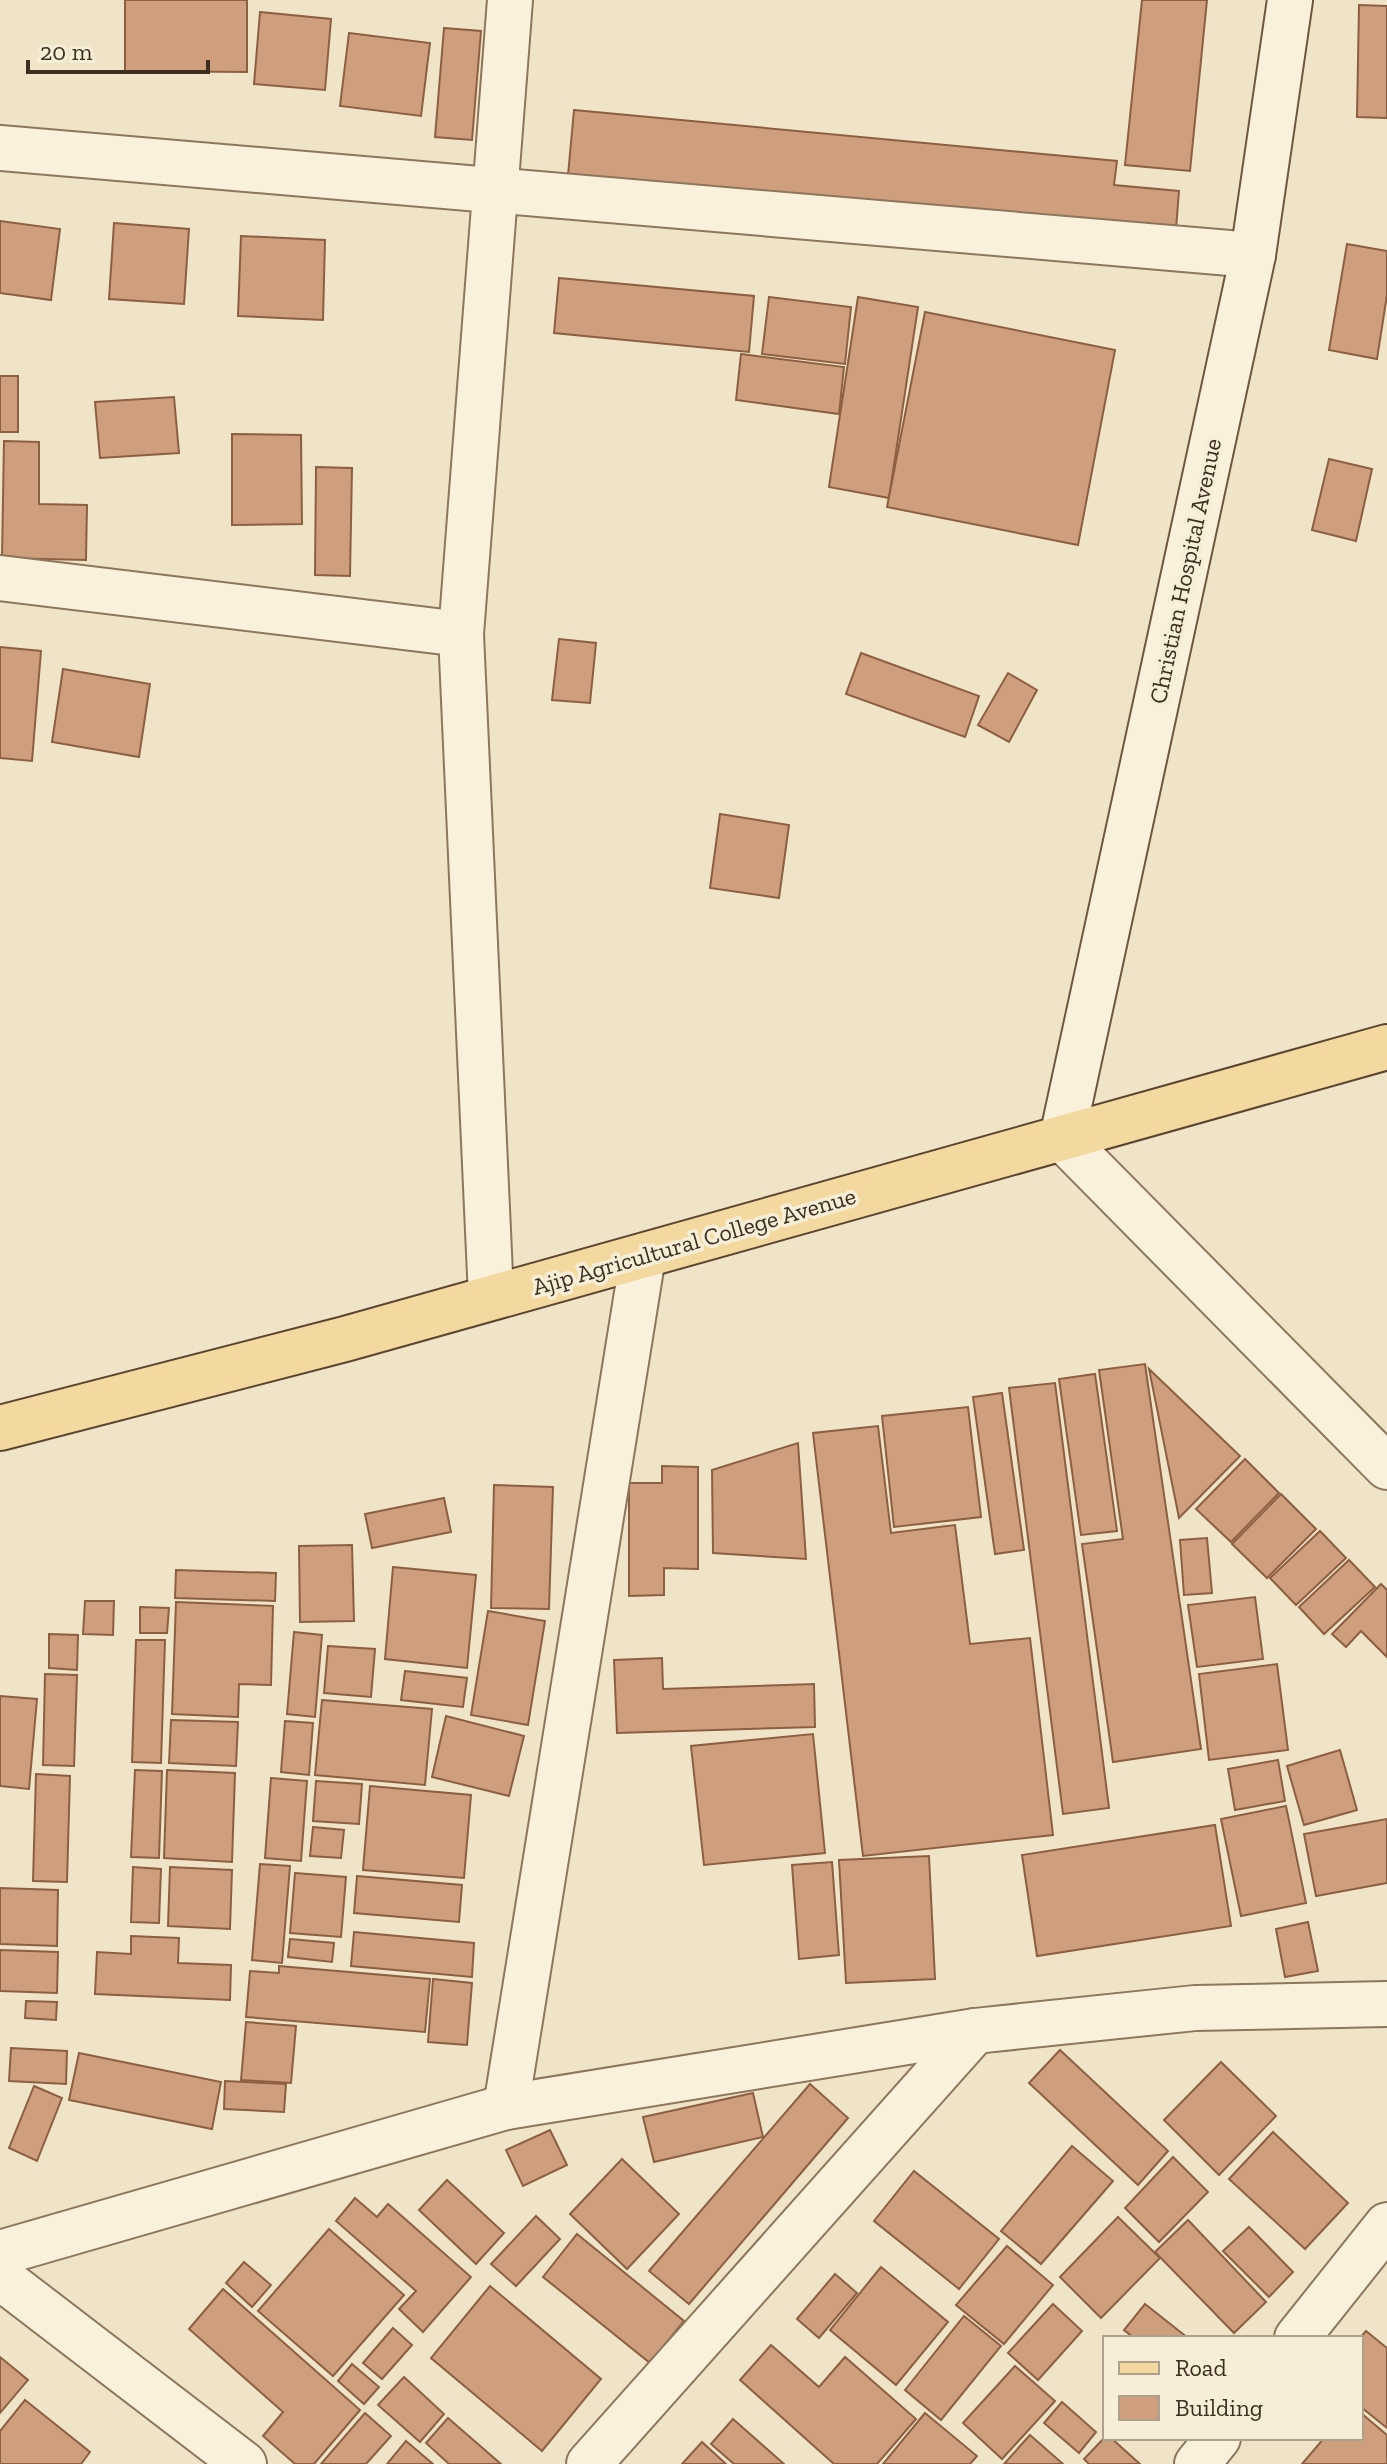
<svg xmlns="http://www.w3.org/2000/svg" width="1387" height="2464" font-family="'Zilla Slab',serif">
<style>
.building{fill:#cf9f7d;stroke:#8d5f41;stroke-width:2}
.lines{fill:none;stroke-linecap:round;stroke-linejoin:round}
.minor-casing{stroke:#8d765c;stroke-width:48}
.tertiary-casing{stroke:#8d765c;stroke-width:48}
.secondary-casing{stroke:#6f573f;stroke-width:48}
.primary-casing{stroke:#5b4430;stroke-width:48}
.minor{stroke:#faf1dc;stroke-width:44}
.tertiary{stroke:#faf1dc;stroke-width:44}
.secondary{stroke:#faf1dc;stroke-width:44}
.primary{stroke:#f3d9a0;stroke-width:44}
.labels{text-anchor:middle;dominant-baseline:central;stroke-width:7;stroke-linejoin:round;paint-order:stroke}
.street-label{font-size:24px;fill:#3d2e20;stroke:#f7eed8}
</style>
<rect width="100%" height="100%" fill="#f0e4c8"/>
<!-- building -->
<g class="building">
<path d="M125,0h122v72l-122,-1z"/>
<path d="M1142,0h65l-17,171 -65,-6z"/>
<path d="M1359,5l28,1v112l-30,-1z"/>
<path d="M260,12l71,7 -6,71 -71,-6z"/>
<path d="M444,28l37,3 -9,109 -37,-3z"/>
<path d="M349,33l81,10 -9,73 -81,-10z"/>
<path d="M574,110l543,51 -3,24 65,6 -4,51 -608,-56z"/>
<path d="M0,221l60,8 -9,71 -51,-7z"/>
<path d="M114,223l75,6 -5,75 -75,-5z"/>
<path d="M241,236l84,4 -2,80 -85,-4z"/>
<path d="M1347,244l40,7v44l-10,64 -48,-9z"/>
<path d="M559,278l195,18 -5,56 -195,-19z"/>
<path d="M769,297l82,10 -6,57 -83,-10z"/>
<path d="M858,297l60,10 -29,191 -60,-11z"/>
<path d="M925,312l190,38 -37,195 -191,-38z"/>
<path d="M741,354l103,13 -5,47 -103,-14z"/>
<rect x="0" y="376" width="18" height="56"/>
<path d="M174,397l5,56 -79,5 -5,-56z"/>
<path d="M232,434l69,1 1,89 -70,1z"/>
<path d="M4,441l35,1v62l48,1 -1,55 -84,-2z"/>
<path d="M1329,459l43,10 -16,72 -44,-11z"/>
<path d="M316,467l36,1 -2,108 -35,-1z"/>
<path d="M559,639l37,4 -6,60 -38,-3z"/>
<path d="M0,647l41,4 -9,110 -32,-3z"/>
<path d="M861,653l118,43 -14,41 -119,-43z"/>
<path d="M63,669l87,15 -11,73 -87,-15z"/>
<path d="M1008,673l29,17 -28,52 -31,-17z"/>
<path d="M720,814l69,11 -10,73 -69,-10z"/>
<path d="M1145,1364l56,385 -88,13 -31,-218 41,-5 -24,-169z"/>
<path d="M1149,1369l91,87 -61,62z"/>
<path d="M1095,1374l22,157 -36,4 -22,-156z"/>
<path d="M1055,1383l54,425 -46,6 -54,-426z"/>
<path d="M1002,1393l22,157 -29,4 -22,-157z"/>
<path d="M968,1407l13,110 -87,10 -12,-111z"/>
<path d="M878,1426l13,107 64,-8 15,119 60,-6 23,197 -190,21 -50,-423z"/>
<path d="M798,1443l8,116 -93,-6 -1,-83z"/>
<path d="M1245,1459l34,34 -48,49 -35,-33z"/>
<path d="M662,1466l36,1v102l-34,-1v27l-35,1v-113h33z"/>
<path d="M494,1485l59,2 -4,122 -58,-1z"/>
<path d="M1281,1494l35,35 -49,49 -35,-34z"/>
<path d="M444,1498l7,34 -79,16 -7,-34z"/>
<path d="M1320,1531l26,27 -50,47 -26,-27z"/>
<path d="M1207,1538l5,55 -28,2 -4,-55z"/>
<path d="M352,1545l2,76 -54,1 -1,-76z"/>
<path d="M1349,1560l26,27 -51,47 -25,-27z"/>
<path d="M393,1567l83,8 -9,93 -82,-9z"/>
<path d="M176,1570l100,3 -1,28 -100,-3z"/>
<path d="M1381,1584l6,6v67l-26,-26 -15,16 -14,-13z"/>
<path d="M1255,1597l8,62 -66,8 -9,-62z"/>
<path d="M85,1601h29l-1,34 -30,-1z"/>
<path d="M176,1602l97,4 -2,79 -32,-1 -1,33 -66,-3z"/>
<path d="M140,1607l29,1 -2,25h-27z"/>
<path d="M488,1611l57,10 -17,104 -57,-10z"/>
<path d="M294,1632l28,3 -7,82 -28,-3z"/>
<path d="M49,1634l29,1 -1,35 -28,-2z"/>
<path d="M136,1640h29l-4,123 -29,-1z"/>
<path d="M328,1646l47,3 -4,48 -47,-4z"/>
<path d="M662,1658l1,31 151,-5 1,43 -198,6 -3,-73z"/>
<path d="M1277,1664l11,86 -79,10 -10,-86z"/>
<path d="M405,1671l62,7 -4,29 -62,-7z"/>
<path d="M45,1674l32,1 -3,91 -31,-1z"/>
<path d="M0,1696l37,3 -8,90 -29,-3z"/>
<path d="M322,1700l110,9 -7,76 -110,-10z"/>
<path d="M446,1716l78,20 -15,60 -77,-19z"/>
<path d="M171,1720l67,2 -2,44 -67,-3z"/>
<path d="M285,1721l28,2 -4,52 -28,-3z"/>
<path d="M813,1734l12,119 -121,12 -13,-119z"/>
<path d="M1340,1750l17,60 -53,15 -17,-59z"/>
<path d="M1278,1760l7,41 -50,9 -7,-41z"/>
<path d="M135,1770l27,1 -3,87 -28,-1z"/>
<path d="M167,1770l68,3 -3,89 -68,-4z"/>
<path d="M36,1774l34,2 -3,106 -34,-1z"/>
<path d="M271,1778l36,3 -6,80 -36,-3z"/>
<path d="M316,1781l46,3 -3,40 -46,-3z"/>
<path d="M370,1786l101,9 -7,83 -101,-8z"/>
<path d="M1286,1806l20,97 -65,13 -20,-97z"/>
<path d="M1387,1819v64l-71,13 -12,-62z"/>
<path d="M1215,1825l16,101 -194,30 -15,-101z"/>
<path d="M313,1827l31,3 -3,28 -31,-2z"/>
<path d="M929,1856l6,123 -89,4 -7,-123z"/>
<path d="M832,1862l7,93 -40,4 -7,-94z"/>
<path d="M260,1864l30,2 -8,97 -30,-3z"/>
<path d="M133,1867l28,2 -2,54 -28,-1z"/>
<path d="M170,1867l62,3 -2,59 -62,-3z"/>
<path d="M295,1873l51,4 -5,60 -51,-4z"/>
<path d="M357,1876l105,9 -3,37 -105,-9z"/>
<path d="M0,1888l58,2 -1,56 -57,-2z"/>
<path d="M1308,1922l10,49 -33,6 -9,-48z"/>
<path d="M354,1932l120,11 -2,34 -121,-11z"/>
<path d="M131,1936l48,2 -1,25 53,2 -1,35 -135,-6 2,-42 34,2z"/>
<path d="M290,1939l44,4 -2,19 -44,-5z"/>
<path d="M0,1950l58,2 -1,41 -57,-2z"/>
<path d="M279,1966l151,13 -5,53 -179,-15 4,-46 29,2z"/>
<path d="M433,1979l39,4 -5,62 -39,-3z"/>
<path d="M26,2001l31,1 -1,18 -31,-2z"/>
<path d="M246,2022l50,4 -5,57 -50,-3z"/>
<path d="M11,2048l56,3 -1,33 -57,-3z"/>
<path d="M1060,2050l108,101 -30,34 -109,-102z"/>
<path d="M79,2053l142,29 -9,47 -143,-29z"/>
<path d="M1221,2062l55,54 -57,59 -55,-55z"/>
<path d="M225,2081l61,3 -2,28 -60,-3z"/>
<path d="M810,2084l38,34 -159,186 -40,-33z"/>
<path d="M34,2086l28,12 -25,63 -28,-13z"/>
<path d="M753,2093l10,44 -109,25 -11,-45z"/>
<path d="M550,2130l17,35 -44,21 -17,-36z"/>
<path d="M1273,2132l75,71 -43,46 -76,-70z"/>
<path d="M1072,2146l41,35 -72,83 -40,-33z"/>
<path d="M1173,2157l35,35 -49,50 -34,-34z"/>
<path d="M622,2159l57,55 -52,55 -57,-55z"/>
<path d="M914,2171l85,68 -40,50 -85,-68z"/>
<path d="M447,2180l57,53 -28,31 -57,-54z"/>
<path d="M355,2198l22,19 11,-13 83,73 -48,55 -24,-23 17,-18 -80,-70z"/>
<path d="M536,2216l24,23 -44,47 -25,-22z"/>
<path d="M1118,2217l42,41 -59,60 -41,-41z"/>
<path d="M1188,2220l78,82 -32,31 -79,-81z"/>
<path d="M1249,2227l44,45 -24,25 -46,-46z"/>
<path d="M329,2229l75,66 -71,81 -75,-65z"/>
<path d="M577,2234l107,87 -34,42 -107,-86z"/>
<path d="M1007,2246l46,39 -49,59 -48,-39z"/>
<path d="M244,2262l27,23 -19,22 -26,-24z"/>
<path d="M881,2267l67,55 -52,63 -66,-55z"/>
<path d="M835,2274l22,19 -38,45 -22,-19z"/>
<path d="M490,2286l111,93 -59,72 -111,-93z"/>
<path d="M223,2289l137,121 -46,54h-19l-32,-28 20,-24 -94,-83z"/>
<path d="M1053,2304l29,27 -44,49 -30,-27z"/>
<path d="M1145,2304l43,34h-54l-10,-8z"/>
<path d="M964,2316l37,30 -60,74 -36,-30z"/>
<path d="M393,2328l19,17 -30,34 -19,-16z"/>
<path d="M1366,2331l21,17v80l-26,-21 -1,-69z"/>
<path d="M771,2345l48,42 26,-30 71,62 -39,45h-43l-94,-84z"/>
<path d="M0,2357l28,23 -28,33z"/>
<path d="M352,2364l27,23 -15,17 -26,-23z"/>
<path d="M1015,2366l40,35 -53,58 -39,-36z"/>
<path d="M404,2377l40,37 -24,28 -42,-37z"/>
<path d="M25,2400l65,52 -9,12h-81v-33z"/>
<path d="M1062,2402l34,30 -17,21 -35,-30z"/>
<path d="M365,2413l26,23 -25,28h-45z"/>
<path d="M925,2413l52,43 -7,8h-87z"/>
<path d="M1361,2413l26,22v29h-85l22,-26h37z"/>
<path d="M448,2418l53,46h-52l-23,-21z"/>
<path d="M733,2419l51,45h-50l-23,-20z"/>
<path d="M1030,2435l33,29h-59z"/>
<path d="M1105,2437l6,1 29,26h-51l-5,-5z"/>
<path d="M406,2441l27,23h-46z"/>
<path d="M702,2442l24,22h-44z"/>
</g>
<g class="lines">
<!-- minor casing -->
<g class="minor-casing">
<g id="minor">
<path d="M0,148l1253,107"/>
<path d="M0,578l461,56"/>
<path d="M491,1297l-30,-663 49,-634"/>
<path d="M506,2107l137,-851"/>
<path d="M0,2253l506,-146 469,-76 220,-23 192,-4"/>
<path d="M0,2277l244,187"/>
<path d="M1297,2338l90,-113"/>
<path d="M589,2464l386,-433"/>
<path d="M1197,2464l21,-26"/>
</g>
</g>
<!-- tertiary casing -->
<g class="tertiary-casing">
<path id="tertiary" d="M1062,1138l325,329"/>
</g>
<!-- secondary casing -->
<g class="secondary-casing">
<path id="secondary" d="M1062,1138l191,-883 37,-255"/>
</g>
<!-- primary casing -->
<g class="primary-casing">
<path id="primary" d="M0,1428l345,-89 1042,-292"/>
</g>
<!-- minor -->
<use href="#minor" class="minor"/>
<!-- tertiary -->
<use href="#tertiary" class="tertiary"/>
<!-- secondary -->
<use href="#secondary" class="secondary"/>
<!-- primary -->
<use href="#primary" class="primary"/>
</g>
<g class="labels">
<!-- street labels -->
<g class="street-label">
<text transform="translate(1185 571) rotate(-78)">Christian Hospital Avenue</text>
<text transform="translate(694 1241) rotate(-16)">Ajip Agricultural College Avenue</text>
</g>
</g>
<!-- legend -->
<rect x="1103" y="2336" width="260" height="104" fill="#f7eed8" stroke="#ada18e" stroke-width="2"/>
<rect x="1119" y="2362" width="40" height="12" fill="#f3d9a0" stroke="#ada18e" stroke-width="2"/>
<text x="1175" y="2376" font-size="24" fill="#3d2e20">Road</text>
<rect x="1119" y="2396" width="40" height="24" fill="#cf9f7d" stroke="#ada18e" stroke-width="2"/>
<text x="1175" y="2416" font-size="24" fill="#3d2e20">Building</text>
<!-- scale -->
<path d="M28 60v12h180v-12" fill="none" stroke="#3d2e20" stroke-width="4"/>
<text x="40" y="60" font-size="24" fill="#3d2e20" stroke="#f7eed8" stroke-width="6" paint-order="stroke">20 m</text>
</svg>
